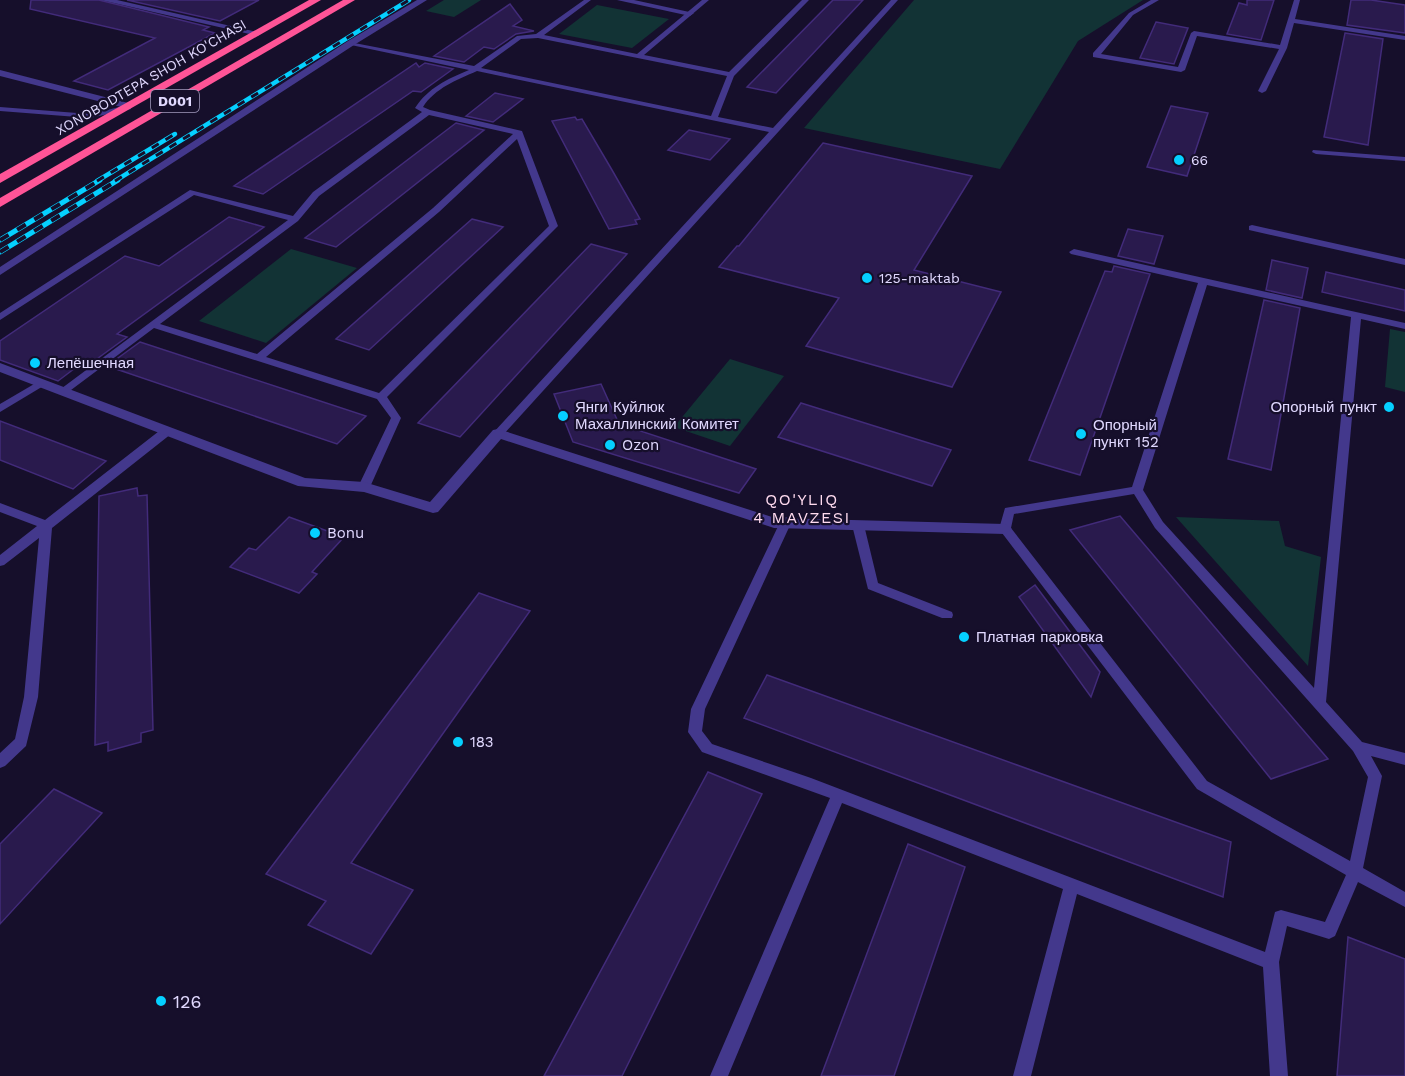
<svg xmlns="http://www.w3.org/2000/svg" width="1405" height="1076" font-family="'Work Sans',sans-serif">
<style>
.green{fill:#123335}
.building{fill:#291a4d;stroke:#422b7a;stroke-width:1.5}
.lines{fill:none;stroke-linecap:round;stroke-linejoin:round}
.lane{fill:#43388c;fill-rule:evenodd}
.street{fill:#43388c;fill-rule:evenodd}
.highway{fill:#ff5497;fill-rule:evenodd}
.rail-far1-casing{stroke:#05d0ff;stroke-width:4.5}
.rail-casing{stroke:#05d0ff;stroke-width:5}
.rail-far1{stroke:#160f2b;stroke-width:3;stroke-dasharray:8;stroke-linecap:butt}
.rail{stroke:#160f2b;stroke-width:4;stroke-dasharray:10;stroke-linecap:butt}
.poi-dot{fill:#05d0ff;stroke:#160f2b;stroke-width:2}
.labels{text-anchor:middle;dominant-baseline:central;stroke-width:4.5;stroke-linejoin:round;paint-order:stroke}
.far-street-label{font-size:14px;fill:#e1d9ff;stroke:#160f2b}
.shield{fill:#160f2b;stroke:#a49cbf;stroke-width:1.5}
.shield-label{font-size:14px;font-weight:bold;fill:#e1d9ff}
.far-poi-label{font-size:14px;fill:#e1d9ff;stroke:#160f2b;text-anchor:start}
.poi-label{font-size:15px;fill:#e1d9ff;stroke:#160f2b;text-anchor:start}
.neighbourhood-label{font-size:16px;letter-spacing:1.5px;fill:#ffdbef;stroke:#160f2b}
.near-poi-label{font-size:18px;fill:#e1d9ff;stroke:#160f2b;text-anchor:start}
</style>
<rect width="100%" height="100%" fill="#160f2b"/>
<!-- green -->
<g class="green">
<path d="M444,0h37l-27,17 -28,-6z"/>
<path d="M914,0h229l-65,41 -78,128 -196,-41z"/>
<path d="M597,5l72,14 -37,29 -73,-14z"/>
<path d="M291,249l66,19 -91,75 -67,-22z"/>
<path d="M1390,329l15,3v60l-20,-5z"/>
<path d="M730,359l54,17 -54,70 -56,-19z"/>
<path d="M1176,517l103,4 6,25 36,11 -13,109z"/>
</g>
<!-- building -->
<g class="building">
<path d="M31,0h68l110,27 -6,3 12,3 -107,57 -34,-9 81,-43 -125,-29z"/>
<path d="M127,0h132l-39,21z"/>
<path d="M833,0h30l-87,93 -29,-6z"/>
<path d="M1247,0h27l-13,40 -34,-6 12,-31 8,2z"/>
<path d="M1351,0h20l34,5v28l-58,-8z"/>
<path d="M510,4l12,16 -9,6 21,5 -18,3 -22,15 -10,-2 -20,15 -30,-6z"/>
<path d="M1156,22l32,6 -14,36 -34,-6z"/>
<path d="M1345,33l38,6 -15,106 -44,-8z"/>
<path d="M416,63l3,4 6,-4 28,6 -32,23 -8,-1 -150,103 -29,-8z"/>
<path d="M495,93l28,6 -30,23 -27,-6z"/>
<path d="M1171,106l37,7 -21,63 -40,-9z"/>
<path d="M575,117l2,3 5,-1 30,51 28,49 -5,1 2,4 -28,5 -57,-108z"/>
<path d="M456,123l28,7 -148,117 -31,-9z"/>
<path d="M689,130l41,9 -20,21 -42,-10z"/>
<path d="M823,143l149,33 -58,94 87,22 -49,95 -146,-41 33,-48 -120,-31 18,-21h2z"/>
<path d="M229,217l35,10 -147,107 10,3 -33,24 -7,-2 -29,22 -58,-21v-19l125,-85 34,10z"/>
<path d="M472,219l31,8 -134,123 -33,-11z"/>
<path d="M1128,229l35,7 -9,28 -36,-8z"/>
<path d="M591,244l36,10 -167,183 -42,-14z"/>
<path d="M1272,260l36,8 -6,30 -36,-8z"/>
<path d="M1114,266l36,8 -70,201 -51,-15 76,-189 7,1z"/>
<path d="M1326,272l79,18v21l-83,-19z"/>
<path d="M1264,300l36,8 -29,162 -43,-11z"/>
<path d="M140,342l168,55 58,19 -29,28 -230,-78z"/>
<path d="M601,384l18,40 137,45 -17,24 -166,-51 -19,-48z"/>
<path d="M801,403l150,47 -19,36 -154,-49z"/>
<path d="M0,421l106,40 -33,28 -73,-29z"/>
<path d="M137,488l1,8 9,-1 6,235 -12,3v9l-33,9v-9l-13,3 4,-249z"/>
<path d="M1120,516l115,135 93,108 -57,20 -201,-249z"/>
<path d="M289,517l55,20 -32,35 5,2 -18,19 -69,-26 19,-19 7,2z"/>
<path d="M1035,585l65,87 -9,25 -72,-100z"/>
<path d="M479,593l51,18 -179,252 62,27 -42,64 -63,-29 18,-24 -60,-27z"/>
<path d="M767,675l464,167 -8,55 -479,-179z"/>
<path d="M708,772l54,22 -140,282h-78z"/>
<path d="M54,789l48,24 -102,111v-80z"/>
<path d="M908,844l57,23 -71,209h-73z"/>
<path d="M1348,937l57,22v117h-68z"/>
</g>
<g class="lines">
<!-- lane -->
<g class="lane">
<path d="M584,0h7l-47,35 93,19 65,-54h7l-65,55 85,17 73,-72h7l-75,76 -16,41 55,11 118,-128h7l-396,436 -4,1 -5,-4 276,-301 -292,-61c-20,9 -42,17 -54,36l7,3 92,21 36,95 -171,171 14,21 -31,69 -6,4 -6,-4 33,-69 -14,-19 -223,-71 -87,65 -4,1 -5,-3 230,-171 -94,-25 -194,125v-7l190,-123 103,26 20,-24 109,-80 -7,-4c13,-20 32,-29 54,-38l-118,-25 -4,-2 2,-1 125,24 43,-30 19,-2zM538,38l189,38 -16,40 -230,-48 40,-29zM429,115l84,19 -80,74 -176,146 -97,-30 138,-103 21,-25zM517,139l32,87 -170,167 -113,-36 173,-145z"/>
<path d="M1151,0h8l-26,15 -32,39 77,13 13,-34 3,-2 86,14 14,-45h6l-5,19 110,17v4l-111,-17 -7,25 -21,43 -4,2 -4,-2 21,-42 -82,-13 -12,34 -4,2 -88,-15v-4l36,-40z"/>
<path d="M128,105h3v4l-41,9 -90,-7v-4l90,7z"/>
<path d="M1313,150l92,7v4l-89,-7 -4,-2z"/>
<path d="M1252,225l153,34v6l-156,-35v-4z"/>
<path d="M1074,249l331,74v6l-44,-10 -35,383 36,40 43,11v12l-34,-9 11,20 -19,92 42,24v15l-47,-25 -23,54 -6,3 -42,-13 -8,36 9,114h-18l-7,-109 -186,-73 -46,182h-18l50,-187 -221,-86 -114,273h-18l120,-278 -128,-46 -14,-20 3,-23 91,-191 4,-1 6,4 -87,188 -3,22 10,13 99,34 454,174 10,-40 6,-2 44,12 21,-47 -149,-86 -198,-260 6,-21 127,-21 66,-204 -127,-29 -2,-2zM1207,285l144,32 -37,371 -151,-166 -20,-32zM1134,494l21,34 198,223 15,26 -18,84 -143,-80 -196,-253 3,-14z"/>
<path d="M41,380l4,1 1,2 -1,2 -45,27v-8z"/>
<path d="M167,427l5,4 -1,3 -119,94 -14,169 -12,49 -21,20 -5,2v-15l15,-14 9,-42 15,-159 -35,27 -4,1v-11l37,-29 -37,-14v-9l45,17 118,-92z"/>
<path d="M858,521l6,4 14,58 74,29 1,3 -1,3h-10l-74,-29 -16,-64z"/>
</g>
<!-- street -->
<g class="street">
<path d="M101,0h16l145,33 -4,3z"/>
<path d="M417,0h10l-73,45 -354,230v-8l348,-226z"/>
<path d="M617,0h17l60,13 -4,3z"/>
<path d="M0,70l132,34 2,2 -5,3 -129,-33z"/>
<path d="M0,363l305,115 59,4 66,20 63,-72 5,-1 277,89 230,6 7,5 -7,5 -231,-6 -273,-89 -63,73 -5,1 -69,-21 -66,-6 -298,-114z"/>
</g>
<!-- highway -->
<g class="highway">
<path d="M309,0h12l-321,183v-9z"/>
<path d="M343,0h12l-355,207v-9z"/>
</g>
<!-- rail-far1 casing -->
<g class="rail-far1-casing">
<g id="rail-far1">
<path d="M97,181l78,-47"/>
<path d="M115,181l294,-181"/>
</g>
</g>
<!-- rail casing -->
<g class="rail-casing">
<g id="rail">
<path d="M0,240l100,-60"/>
<path d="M0,252l118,-72"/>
</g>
</g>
<!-- rail-far1 -->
<use href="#rail-far1" class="rail-far1"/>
<!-- rail -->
<use href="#rail" class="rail"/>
</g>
<!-- markers -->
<g class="poi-dot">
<circle cx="1179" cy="160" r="6"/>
<circle cx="867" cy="278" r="6"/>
<circle cx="35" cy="363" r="6"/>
<circle cx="1389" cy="407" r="6"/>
<circle cx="563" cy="416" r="6"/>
<circle cx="1081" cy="434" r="6"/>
<circle cx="610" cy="445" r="6"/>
<circle cx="315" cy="533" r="6"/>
<circle cx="964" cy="637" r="6"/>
<circle cx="458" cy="742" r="6"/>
<circle cx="161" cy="1001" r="6"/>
</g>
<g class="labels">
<!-- far-street labels -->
<g class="far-street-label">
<text transform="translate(151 77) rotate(-30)">XONOBODTEPA SHOH KO'CHASI</text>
</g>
<!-- shield labels -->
<rect class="shield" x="151" y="90" width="48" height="22" rx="4.5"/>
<g class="shield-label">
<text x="175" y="101">D001</text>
</g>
<!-- far-poi labels -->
<g class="far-poi-label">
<text x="1191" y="160">66</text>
<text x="879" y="278">125-maktab</text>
</g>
<!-- poi labels -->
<g class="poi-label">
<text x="47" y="363">Лепёшечная</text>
<text x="575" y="407">Янги Куйлюк<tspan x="575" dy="17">Махаллинский Комитет</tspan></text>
<text x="1377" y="407" text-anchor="end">Опорный пункт</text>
<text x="1093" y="425">Опорный<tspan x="1093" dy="17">пункт 152</tspan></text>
<text x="622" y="445">Ozon</text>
<text x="327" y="533">Bonu</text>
<text x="976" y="637">Платная парковка</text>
<text x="470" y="742">183</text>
</g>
<!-- neighbourhood labels -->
<g class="neighbourhood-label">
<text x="802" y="499">QO'YLIQ<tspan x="802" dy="18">4 MAVZESI</tspan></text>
</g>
<!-- near-poi labels -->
<g class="near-poi-label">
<text x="173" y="1001">126</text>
</g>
</g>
</svg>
